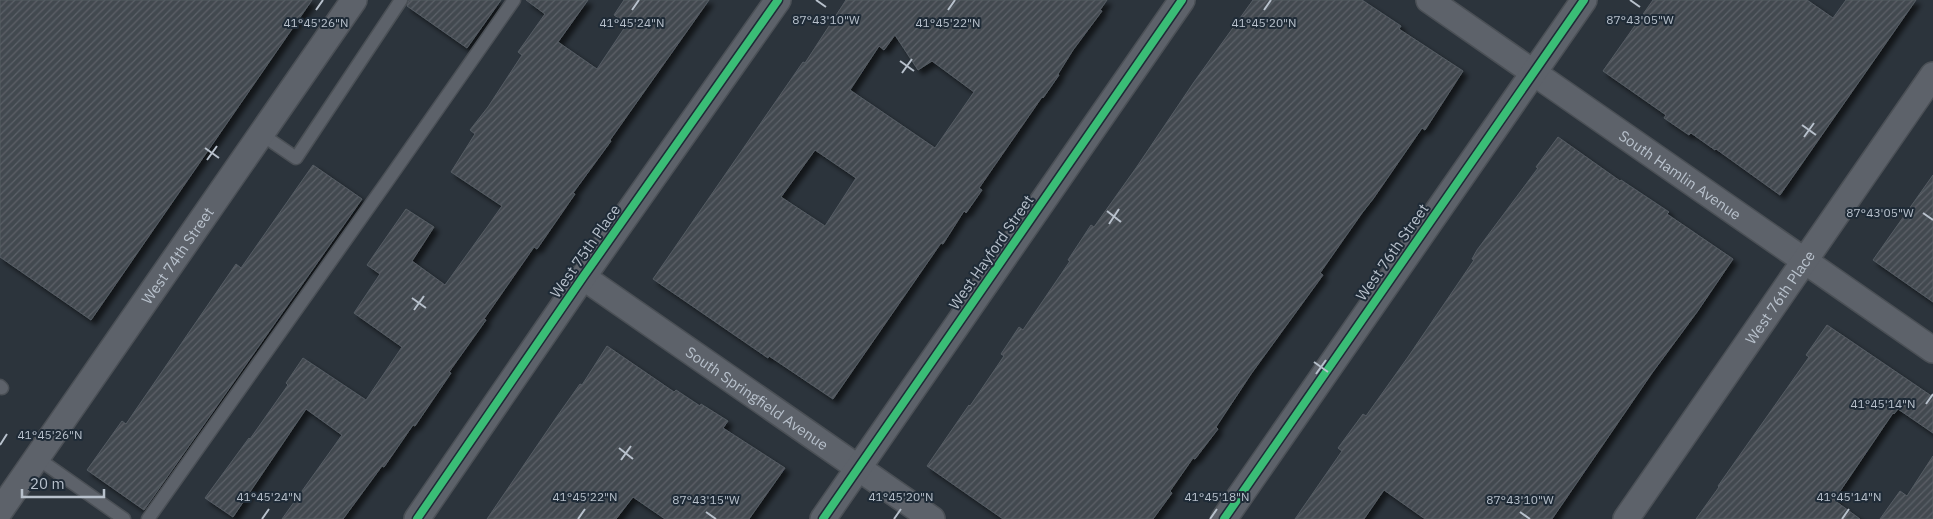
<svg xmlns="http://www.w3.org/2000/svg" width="1933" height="519" font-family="'IBM Plex Sans',sans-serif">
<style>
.building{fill:url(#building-hatch);stroke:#555c63;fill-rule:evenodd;filter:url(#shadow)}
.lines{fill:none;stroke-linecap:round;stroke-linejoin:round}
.service-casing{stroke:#4b5056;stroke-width:15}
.minor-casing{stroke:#4b5056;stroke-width:28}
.service{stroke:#5d626a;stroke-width:12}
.minor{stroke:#5d626a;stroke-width:25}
.cycleway-casing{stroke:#1f2b37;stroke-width:11}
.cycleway{stroke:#3abd76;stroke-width:8}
.ticks{fill:none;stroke:#b8c1cc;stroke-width:2}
.labels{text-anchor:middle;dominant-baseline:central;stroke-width:4;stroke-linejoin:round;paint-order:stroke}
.street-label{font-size:15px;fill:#b8c1cc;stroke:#1f2b37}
.ticks-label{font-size:12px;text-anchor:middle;fill:#b8c1cc;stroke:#1f2b37;stroke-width:4;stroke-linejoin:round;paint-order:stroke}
</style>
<defs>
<pattern id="building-hatch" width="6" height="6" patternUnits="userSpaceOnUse" patternTransform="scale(1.25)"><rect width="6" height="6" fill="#434950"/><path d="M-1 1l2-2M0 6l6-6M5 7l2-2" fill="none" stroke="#5c6168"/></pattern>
<filter id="shadow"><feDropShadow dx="4.5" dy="4.5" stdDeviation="2.5" flood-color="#0009"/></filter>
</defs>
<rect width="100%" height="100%" fill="#2c343c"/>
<!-- building -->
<g class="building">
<path d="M0,0h312l-221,320 -91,-63z"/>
<path d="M409,0h92l-34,48 -60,-42z"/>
<path d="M526,0h62l-30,42 39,27 30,-45 -13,-9 10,-15h85l-99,140 1,1 -38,52 2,1 -38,55 -3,-2 -50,72 2,1 -37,52 2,1 -36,53 -2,-1 -29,42 -2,-1 -39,53h-61l60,-84 -36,-26 -73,108 -28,-19 44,-60 1,1 38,-54 -2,-2 17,-25 63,42 36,-53 -48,-34 26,-39 -13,-9 39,-56 28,18 -22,34 33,24 57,-79 -51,-34 24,-38 -5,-4 18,-23 34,-52 -4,-3 27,-38z"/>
<path d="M846,0h261l-7,10 2,1 -29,39 -15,24 1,1 -16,23 -1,-1 -63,91 3,2 -16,23 -2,-2 -21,33 -2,-1 -108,156 -64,-43 -1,2 -115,-79 150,-217 2,1zM895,35l23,35 14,-9 42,31 -39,56 -85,-58 29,-44 5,4zM815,150l41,28 -31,48 -44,-29z"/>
<path d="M1253,0h109l39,26 -2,3 64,42 -38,59 -3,-2 -49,71 -11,14 -42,60 3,2 -72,99 -35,53 2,2 -23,30 -2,-1 -23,33 2,2 -19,26h-150l-76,-53 42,-61 1,1 34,-50 -3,-2 18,-27 4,3 47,-69 -2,-1 23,-35 3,2 42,-59 58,-86z"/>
<path d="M1653,0h154l26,18 13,-18h70l-136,195 -64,-46 -1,1 -24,-17 -2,2 -25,-17 2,-3 -63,-44z"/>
<path d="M1558,137l62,44 1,-1 48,32 -2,2 66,45 -36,53 -45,61 -100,146h-127l-41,-29 -20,29h-69l47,-68 -4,-3 25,-34 3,2 42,-59 66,-97 -2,-1 5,-9 61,-82 -2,-1z"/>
<path d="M313,165l49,34 -218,311 -57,-40 35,-49 4,3 110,-160 5,4z"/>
<path d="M1933,175v127l-60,-42z"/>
<path d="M1827,325l106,72v36l-35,-24 -4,5 -1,-1 -59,87 26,19h-164l23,-32 -1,-1 91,-129 -3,-2z"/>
<path d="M607,346l67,46 2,-2 24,16 1,-2 27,17 -5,7 62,40 -36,51h-84l-32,-22 -17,22h-129l71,-104 22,-31 2,1z"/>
<path d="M1933,456v63h-53l20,-28 7,5z"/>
</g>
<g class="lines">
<!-- service casing -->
<g class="service-casing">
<g id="service">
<path d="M261,134l35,24 105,-158"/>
<path d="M0,386l2,2"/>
<path d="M37,458l87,61"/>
<path d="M148,519l238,-336 128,-183"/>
</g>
</g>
<!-- minor casing -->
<g class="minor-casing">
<g id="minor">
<path id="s1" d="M1429,0l504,350"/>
<path id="s2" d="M583,277l349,242"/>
<path id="s3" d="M0,511l354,-511"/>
<path d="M417,519l166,-242 195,-277"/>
<path d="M823,519l359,-519"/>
<path d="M1224,519l360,-519"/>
<path id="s4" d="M1626,519l307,-444"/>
</g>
</g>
<!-- service -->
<use href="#service" class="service"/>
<!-- minor -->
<use href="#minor" class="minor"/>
<!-- cycleway casing -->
<g class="cycleway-casing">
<g id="cycleway">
<path d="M417,519l166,-242 195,-277"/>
<path d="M823,519l359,-519"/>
<path d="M1224,519l360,-519"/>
</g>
</g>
<!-- cycleway -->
<use href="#cycleway" class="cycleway"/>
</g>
<!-- ticks -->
<path class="ticks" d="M816,0l10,7M1630,0l10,7M316,10l7,-10M632,10l7,-10M948,10l7,-10M1264,10l7,-10M900,61l14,10M902,73l10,-14M1802,125l14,10M1804,137l10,-14M205,148l14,10M207,160l10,-14M1107,211l14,11M1923,213l10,7M1109,224l10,-15M412,298l14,10M414,310l10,-14M1314,362l14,10M1316,374l10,-14M1926,404l7,-10M0,445l7,-11M619,448l14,11M621,460l10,-14M706,512l10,7M1520,512l10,7M262,519l7,-10M578,519l7,-10M894,519l7,-10M1210,519l7,-10M1842,519l7,-10"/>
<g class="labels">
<!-- street labels -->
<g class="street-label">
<text stroke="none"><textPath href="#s1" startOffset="306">South Hamlin Avenue</textPath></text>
<text transform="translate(585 251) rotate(-55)">West 75th Place</text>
<text transform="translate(991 252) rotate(-55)">West Hayford Street</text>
<text transform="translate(1392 252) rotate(-55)">West 76th Street</text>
<text stroke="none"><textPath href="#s3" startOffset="311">West 74th Street</textPath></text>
<text stroke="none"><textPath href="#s4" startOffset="270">West 76th Place</textPath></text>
<text stroke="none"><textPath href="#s2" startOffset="212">South Springfield Avenue</textPath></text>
</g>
</g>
<g class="ticks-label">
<text x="826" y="24">87°43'10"W</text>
<text x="1640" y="24">87°43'05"W</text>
<text x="316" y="27">41°45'26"N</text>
<text x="632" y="27">41°45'24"N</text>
<text x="948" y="27">41°45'22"N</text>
<text x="1264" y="27">41°45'20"N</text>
<text x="1880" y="217">87°43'05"W</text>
<text x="1883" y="408">41°45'14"N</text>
<text x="50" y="439">41°45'26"N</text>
<text x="269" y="501">41°45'24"N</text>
<text x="585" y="501">41°45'22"N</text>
<text x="901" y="501">41°45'20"N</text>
<text x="1217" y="501">41°45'18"N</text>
<text x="1849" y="501">41°45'14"N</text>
<text x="706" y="504">87°43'15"W</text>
<text x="1520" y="504">87°43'10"W</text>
</g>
<!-- scale -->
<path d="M22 489v8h82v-8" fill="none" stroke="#b8c1cc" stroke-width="2.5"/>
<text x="30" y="489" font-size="15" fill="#b8c1cc" stroke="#1f2b37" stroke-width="4" paint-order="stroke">20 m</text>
</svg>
